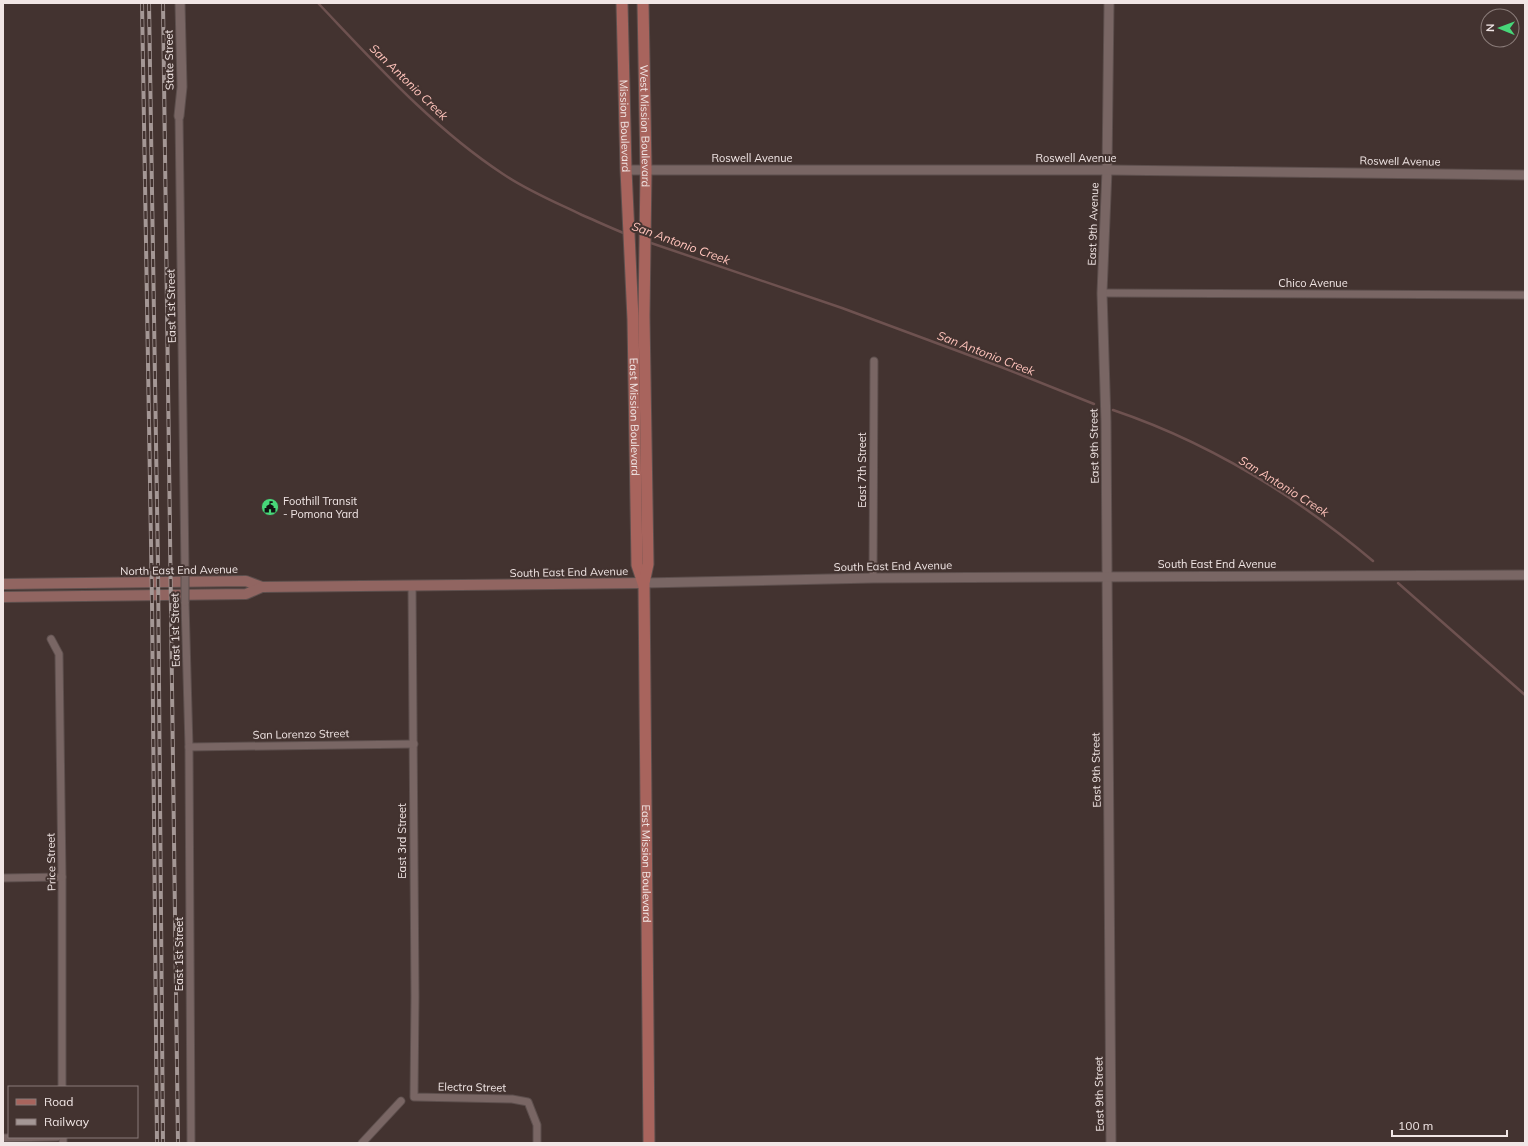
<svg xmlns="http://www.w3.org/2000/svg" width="1528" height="1146" font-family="Mulish,sans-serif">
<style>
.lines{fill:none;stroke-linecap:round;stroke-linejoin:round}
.stream{stroke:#6e5250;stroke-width:2.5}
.minor-casing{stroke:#5d4f4d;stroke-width:9}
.tertiary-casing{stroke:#5d4f4d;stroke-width:11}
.secondary-casing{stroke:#5d4f4d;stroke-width:12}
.primary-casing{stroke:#5d4f4d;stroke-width:13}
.minor{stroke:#796664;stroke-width:7}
.tertiary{stroke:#796664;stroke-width:9}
.secondary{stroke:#916561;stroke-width:10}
.primary{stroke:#a8645d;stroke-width:11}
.rail-casing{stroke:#a49795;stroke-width:4}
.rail{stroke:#433330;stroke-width:2.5;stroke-dasharray:8;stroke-linecap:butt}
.minor-bridge-casing{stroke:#5d4f4d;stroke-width:9;stroke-linecap:butt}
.minor-bridge{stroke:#796664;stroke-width:7}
.labels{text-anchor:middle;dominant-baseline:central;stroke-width:4;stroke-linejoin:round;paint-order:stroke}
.street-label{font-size:11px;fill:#f1e6e5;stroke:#433330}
.poi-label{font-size:11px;fill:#f1e6e5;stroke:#433330;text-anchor:start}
.water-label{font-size:12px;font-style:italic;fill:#ffc3bb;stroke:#433330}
</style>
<rect width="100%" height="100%" fill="#433330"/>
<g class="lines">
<!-- stream -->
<g class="stream">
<path d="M318,3c58,61 115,125 185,171 25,17 52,28 79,41 14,6 29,13 44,19"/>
<path d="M648,242l194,66 159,59 93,37"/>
<path d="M1113,410c95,32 183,86 260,151"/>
<path d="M1398,583l127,112"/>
</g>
<!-- minor casing -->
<g class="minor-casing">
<g id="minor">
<path d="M179,116l6,455"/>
<path d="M1102,293l423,2"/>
<path d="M873,578l1,-217"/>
<path d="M412,585l3,411 -1,101 98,2 16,3 9,23v18"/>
<path d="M185,602l4,145 2,396"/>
<path d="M51,639l8,15 3,223v210"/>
<path d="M189,747l225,-3"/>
<path d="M3,878l59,-1"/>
<path d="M63,1137v6"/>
<path d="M3,1138l54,-1"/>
<path d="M362,1143l39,-42"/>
</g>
</g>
<!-- tertiary casing -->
<g class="tertiary-casing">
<g id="tertiary">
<path d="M1109,3l-2,167 -5,123 4,129 5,721"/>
<path d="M179,116l3,-29 -2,-84"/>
<path d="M626,170h481l418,5"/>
<path d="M644,583l229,-5 652,-3"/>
</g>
</g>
<!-- secondary casing -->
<g class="secondary-casing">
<g id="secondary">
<path d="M3,584l243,-3 16,6"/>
<path d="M3,597l243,-3 16,-7 382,-4"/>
</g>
</g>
<!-- primary casing -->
<g class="primary-casing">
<g id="primary">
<path id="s1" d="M622,3l4,167 7,149 4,246 6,18"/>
<path id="s2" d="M643,3l3,167 -2,146 4,248 -4,19 5,560"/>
</g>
</g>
<!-- minor -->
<use href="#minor" class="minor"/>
<!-- tertiary -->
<use href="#tertiary" class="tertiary"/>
<!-- secondary -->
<use href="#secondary" class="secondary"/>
<!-- primary -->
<use href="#primary" class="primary"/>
<!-- rail casing -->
<g class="rail-casing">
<g id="rail">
<path d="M142,3l10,599 5,541"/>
<path d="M149,3l9,565 5,575"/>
<path d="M163,3l15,1140"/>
</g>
</g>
<!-- rail -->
<use href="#rail" class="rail"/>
<!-- minor-bridge casing -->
<g class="minor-bridge-casing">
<path id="minor-bridge" d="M185,571v31"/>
</g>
<!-- minor-bridge -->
<use href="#minor-bridge" class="minor-bridge"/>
</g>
<!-- icons -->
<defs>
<g id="civic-disc" transform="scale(0.9)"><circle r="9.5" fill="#47d779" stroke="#433330"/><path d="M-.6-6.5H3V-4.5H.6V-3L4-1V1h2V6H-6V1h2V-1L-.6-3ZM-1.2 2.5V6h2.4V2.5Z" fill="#111"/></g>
</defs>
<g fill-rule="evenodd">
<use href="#civic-disc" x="270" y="507"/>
</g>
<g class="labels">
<!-- street labels -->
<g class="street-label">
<text transform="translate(169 60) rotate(-91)">State Street</text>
<text stroke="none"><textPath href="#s1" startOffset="123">Mission Boulevard</textPath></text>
<text stroke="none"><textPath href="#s2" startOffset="123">West Mission Boulevard</textPath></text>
<text x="752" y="158">Roswell Avenue</text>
<text x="1076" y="158">Roswell Avenue</text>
<text transform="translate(1400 161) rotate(1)">Roswell Avenue</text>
<text transform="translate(1093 224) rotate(-88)">East 9th Avenue</text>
<text x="1313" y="283">Chico Avenue</text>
<text transform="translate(171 306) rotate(-91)">East 1st Street</text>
<text stroke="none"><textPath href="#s1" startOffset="414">East Mission Boulevard</textPath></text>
<text transform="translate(1094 446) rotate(-91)">East 9th Street</text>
<text transform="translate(862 470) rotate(-90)">East 7th Street</text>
<text x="1217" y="564">South East End Avenue</text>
<text transform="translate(893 566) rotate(-1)">South East End Avenue</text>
<text transform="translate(179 570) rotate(-1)">North East End Avenue</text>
<text transform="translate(569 572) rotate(-1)">South East End Avenue</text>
<text transform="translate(175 630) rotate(-91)">East 1st Street</text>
<text transform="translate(301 734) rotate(-1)">San Lorenzo Street</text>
<text transform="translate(1096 770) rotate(-91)">East 9th Street</text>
<text transform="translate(402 841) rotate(-90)">East 3rd Street</text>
<text transform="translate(51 862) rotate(-91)">Price Street</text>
<text stroke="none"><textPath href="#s2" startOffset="861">East Mission Boulevard</textPath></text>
<text transform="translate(179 954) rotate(-90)">East 1st Street</text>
<text transform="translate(472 1087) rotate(1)">Electra Street</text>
<text transform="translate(1099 1094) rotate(-91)">East 9th Street</text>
</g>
<!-- poi labels -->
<g class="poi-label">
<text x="283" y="501">Foothill Transit<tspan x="283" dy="13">- Pomona Yard</tspan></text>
</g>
<!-- water labels -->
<g class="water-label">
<text transform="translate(409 82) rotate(44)">San Antonio Creek</text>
<text transform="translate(681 243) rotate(20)">San Antonio Creek</text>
<text transform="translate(986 353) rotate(21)">San Antonio Creek</text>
<text transform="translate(1284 486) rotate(32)">San Antonio Creek</text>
</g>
</g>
<!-- border -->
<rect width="1528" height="1146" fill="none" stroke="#f1e6e5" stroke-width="8"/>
<!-- legend -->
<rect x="8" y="1086" width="130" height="52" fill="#433330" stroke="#897b78"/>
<rect x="16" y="1099" width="20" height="6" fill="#a8645d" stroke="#897b78"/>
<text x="44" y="1106" font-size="12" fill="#f1e6e5">Road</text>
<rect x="16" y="1119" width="20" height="6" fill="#a49795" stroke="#897b78"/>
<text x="44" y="1126" font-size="12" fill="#f1e6e5">Railway</text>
<!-- north arrow -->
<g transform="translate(1500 28) rotate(271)"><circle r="19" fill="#433330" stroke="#897b78"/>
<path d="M0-3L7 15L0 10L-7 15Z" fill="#47d779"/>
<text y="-6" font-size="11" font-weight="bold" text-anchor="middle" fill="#f1e6e5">N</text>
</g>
<!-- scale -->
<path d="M1392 1130v6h115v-6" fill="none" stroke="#f1e6e5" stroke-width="2"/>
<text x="1398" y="1130" font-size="12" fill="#f1e6e5" stroke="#433330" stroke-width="3" paint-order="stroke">100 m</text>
</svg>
